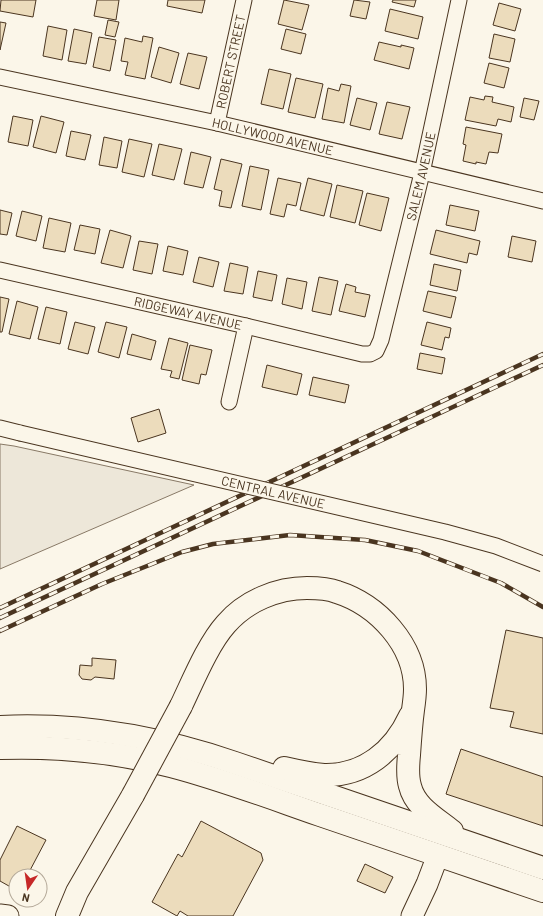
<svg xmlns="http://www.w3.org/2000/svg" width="543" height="916" font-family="Barlow,sans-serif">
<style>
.parking{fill:#ede7d9;stroke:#887966}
.building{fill:#ecdcbc;stroke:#4a3520}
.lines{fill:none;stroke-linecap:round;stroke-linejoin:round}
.street-casing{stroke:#4a3520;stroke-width:17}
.secondary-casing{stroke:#4a3520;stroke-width:23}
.highway-casing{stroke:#4a3520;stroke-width:24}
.street{stroke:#fbf6e9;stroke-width:15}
.secondary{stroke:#fbf6e9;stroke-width:21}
.highway{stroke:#fbf6e9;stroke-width:22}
.rail-casing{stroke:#4a3520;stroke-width:4.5}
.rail{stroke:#fbf6e9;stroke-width:3;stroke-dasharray:9;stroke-linecap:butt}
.street-bridge-casing{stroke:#4a3520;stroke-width:17;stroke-linecap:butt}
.highway-bridge-casing{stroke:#4a3520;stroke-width:24;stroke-linecap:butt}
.street-bridge{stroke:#fbf6e9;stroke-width:15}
.highway-bridge{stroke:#fbf6e9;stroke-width:22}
.labels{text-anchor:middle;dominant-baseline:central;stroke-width:3;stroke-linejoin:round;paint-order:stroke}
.street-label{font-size:13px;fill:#4a3520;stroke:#fbf6e9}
</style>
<rect width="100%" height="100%" fill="#fbf6e9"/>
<!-- parking -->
<path class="parking" d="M0,444l14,2 180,39 -194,84z"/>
<!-- building -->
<g class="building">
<path d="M1,0h35l-3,17 -33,-6z"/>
<path d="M97,0h22l-3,20 -22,-4z"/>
<path d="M168,0h37l-3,13 -35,-7z"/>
<path d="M284,0l25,5 -7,25 -24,-6z"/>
<path d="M354,0l16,2 -4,17 -16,-3z"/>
<path d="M393,0h23l-2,7 -22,-5z"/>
<path d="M499,3l22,6 -6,22 -22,-6z"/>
<path d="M390,9l33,8 -5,22 -33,-8z"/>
<path d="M108,20l11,2 -4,15 -10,-2z"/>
<path d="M0,22l6,1 -6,27z"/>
<path d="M48,26l19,4 -5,30 -19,-4z"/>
<path d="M74,29l18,4 -6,31 -18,-3z"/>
<path d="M286,29l20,5 -5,20 -20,-5z"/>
<path d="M494,34l21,5 -5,23 -21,-4z"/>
<path d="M143,36l10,2 -8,41 -20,-4 3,-13 -7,-1 4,-23 17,4z"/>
<path d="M99,37l17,3 -6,31 -17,-4z"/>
<path d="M379,42l22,5v-2l13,3 -5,21 -35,-9z"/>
<path d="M159,47l20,6 -8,30 -20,-6z"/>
<path d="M188,53l19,4 -8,32 -19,-5z"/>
<path d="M489,63l20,5 -5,20 -20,-5z"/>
<path d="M269,69l22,5 -8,35 -22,-5z"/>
<path d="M296,78l27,6 -8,34 -27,-6z"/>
<path d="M341,84l10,2 -7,37 -22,-4 6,-31 11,3z"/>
<path d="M485,96l8,1 -1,5 22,5 -3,15 -13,-3 -2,7 -31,-6 5,-23 14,3z"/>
<path d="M357,98l20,5 -7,27 -20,-5z"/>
<path d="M524,98l15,3 -5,19 -14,-3z"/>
<path d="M387,102l23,5 -8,32 -23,-5z"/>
<path d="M13,116l20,4 -5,26 -20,-4z"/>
<path d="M41,116l23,6 -8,31 -23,-6z"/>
<path d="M466,127l36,7 -4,19 -9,-1 -3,12 -10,-2v2l-13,-3 3,-16 -3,-1z"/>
<path d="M71,131l20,4 -6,25 -19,-4z"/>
<path d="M104,137l18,4 -5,27 -18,-3z"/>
<path d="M129,139l23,5 -8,33 -22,-5z"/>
<path d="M159,144l23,5 -8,31 -22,-5z"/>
<path d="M191,152l20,5 -8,31 -19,-4z"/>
<path d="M221,159l21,5 -11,44 -12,-2 3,-15 -8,-2z"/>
<path d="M250,166l19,4 -8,40 -19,-4z"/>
<path d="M278,178l23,5 -5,23 -9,-2 -3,13 -14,-3z"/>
<path d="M308,178l24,6 -8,32 -24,-6z"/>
<path d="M337,185l26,6 -8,32 -25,-6z"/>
<path d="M367,193l22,5 -8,33 -22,-6z"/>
<path d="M450,205l29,6 -4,20 -29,-6z"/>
<path d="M0,210l12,3 -5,22 -7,-1z"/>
<path d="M22,211l20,5 -6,25 -20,-5z"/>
<path d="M49,218l22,5 -6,29 -22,-4z"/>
<path d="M80,225l20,4 -5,25 -21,-4z"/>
<path d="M110,230l21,6 -8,32 -22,-5z"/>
<path d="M436,230l44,11 -3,14 -8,-2 -2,10 -37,-9z"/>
<path d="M512,236l24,5 -4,21 -24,-5z"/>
<path d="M139,241l19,3 -6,30 -19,-4z"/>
<path d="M168,246l20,5 -5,24 -20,-4z"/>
<path d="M199,257l20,5 -6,25 -20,-5z"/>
<path d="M230,263l18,4 -5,27 -19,-3z"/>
<path d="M434,264l27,6 -4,21 -27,-6z"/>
<path d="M258,271l19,4 -5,26 -19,-4z"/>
<path d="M319,277l19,4 -7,34 -19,-4z"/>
<path d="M287,278l20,4 -5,27 -20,-5z"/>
<path d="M346,284l10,3 -1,5 15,3 -5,22 -26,-6z"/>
<path d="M428,291l28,6 -5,21 -28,-7z"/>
<path d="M0,297l9,2 -7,33h-2z"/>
<path d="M17,301l21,6 -8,32 -21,-5z"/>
<path d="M46,307l21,5 -7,32 -22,-5z"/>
<path d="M75,322l20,5 -7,27 -20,-5z"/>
<path d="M106,322l21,5 -8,31 -21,-6z"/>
<path d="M427,322l24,6 -2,10 -4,-1 -3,13 -21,-5z"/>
<path d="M132,334l24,7 -5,19 -24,-6z"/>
<path d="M169,338l19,5 -9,36 -9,-2 2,-6 -11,-2z"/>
<path d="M190,345l22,5 -6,25 -5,-1 -2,10 -17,-4z"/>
<path d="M420,353l25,5 -3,16 -25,-5z"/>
<path d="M267,365l35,9 -5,21 -35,-8z"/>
<path d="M313,377l36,8 -4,18 -36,-8z"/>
<path d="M159,409l7,24 -28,9 -7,-24z"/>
<path d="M506,630l37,8v96l-33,-7 4,-15 -24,-4z"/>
<path d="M92,658l24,2 -2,19 -19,-2 -4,3 -9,-1 -3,-4 1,-10 12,1z"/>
<path d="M461,749l82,28v49l-97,-32z"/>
<path d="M201,821l60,32 2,7 -30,56h-45l-8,-5 -3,5 -25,-14 26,-48 4,3z"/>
<path d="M17,826l29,14 -19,36h-11v14l-16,-9v-21z"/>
<path d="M365,864l28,13 -8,16 -28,-12z"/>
</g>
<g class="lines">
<!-- street casing -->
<g class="street-casing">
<g id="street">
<path id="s1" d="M0,77l217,46 326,78"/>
<path id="s2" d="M217,123l27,-123"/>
<path id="s3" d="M0,270l246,56 116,28h8l6,-3 5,-11 41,-167 37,-173"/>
<path d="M229,402l17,-76"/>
<path d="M0,428l20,5"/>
</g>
</g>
<!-- secondary casing -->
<g class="secondary-casing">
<g id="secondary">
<path d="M0,915l8,1"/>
<path d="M412,916l15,-32 11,-29"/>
</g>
</g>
<!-- highway casing -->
<g class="highway-casing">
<g id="highway">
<path d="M181,706c12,-25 27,-62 45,-82 20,-23 51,-36 81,-36 9,0 20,0 30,4 41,13 78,53 78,97 0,7 -1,14 -2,21 -2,15 -3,30 -4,45 -1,10 -2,21 1,31 5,21 26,32 42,45"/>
<path d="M0,727c80,-4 159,10 235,36l308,105"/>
<path d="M0,748c58,-2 115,4 171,18 50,13 100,32 149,49 74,25 149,51 223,76"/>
<path d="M284,768c13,3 27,6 40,7 40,1 70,-24 86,-59"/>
<path d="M67,916l10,-24 56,-97"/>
</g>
</g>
<!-- street -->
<use href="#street" class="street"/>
<!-- secondary -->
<use href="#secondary" class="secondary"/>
<!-- highway -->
<use href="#highway" class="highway"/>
<!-- rail casing -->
<g class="rail-casing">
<g id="rail">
<path d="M0,608l543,-254"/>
<path d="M0,618l543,-253"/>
<path d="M0,631l102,-47 80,-32 31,-8 77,-9 75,5 53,11 83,32 42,24"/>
</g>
</g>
<!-- rail -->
<use href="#rail" class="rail"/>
<!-- street-bridge casing -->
<g class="street-bridge-casing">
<g id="street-bridge">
<path id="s4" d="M20,433l425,99 51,14 47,18"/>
</g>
</g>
<!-- highway-bridge casing -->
<g class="highway-bridge-casing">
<path id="highway-bridge" d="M133,795l48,-89"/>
</g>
<!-- street-bridge -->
<use href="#street-bridge" class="street-bridge"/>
<!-- highway-bridge -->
<use href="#highway-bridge" class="highway-bridge"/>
</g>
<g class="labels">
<!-- street labels -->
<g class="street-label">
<text stroke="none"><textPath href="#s2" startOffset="63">ROBERT STREET</textPath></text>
<text stroke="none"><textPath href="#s1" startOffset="279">HOLLYWOOD AVENUE</textPath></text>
<text stroke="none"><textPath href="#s3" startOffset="567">SALEM AVENUE</textPath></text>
<text stroke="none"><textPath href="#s3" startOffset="193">RIDGEWAY AVENUE</textPath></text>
<text stroke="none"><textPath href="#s4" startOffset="260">CENTRAL AVENUE</textPath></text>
</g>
</g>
<!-- north arrow -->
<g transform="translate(28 888) rotate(193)"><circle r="19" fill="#fbf6e9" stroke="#b4a999"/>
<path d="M0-3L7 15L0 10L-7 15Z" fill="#c62828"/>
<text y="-6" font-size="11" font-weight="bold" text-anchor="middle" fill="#4a3520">N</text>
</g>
</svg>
